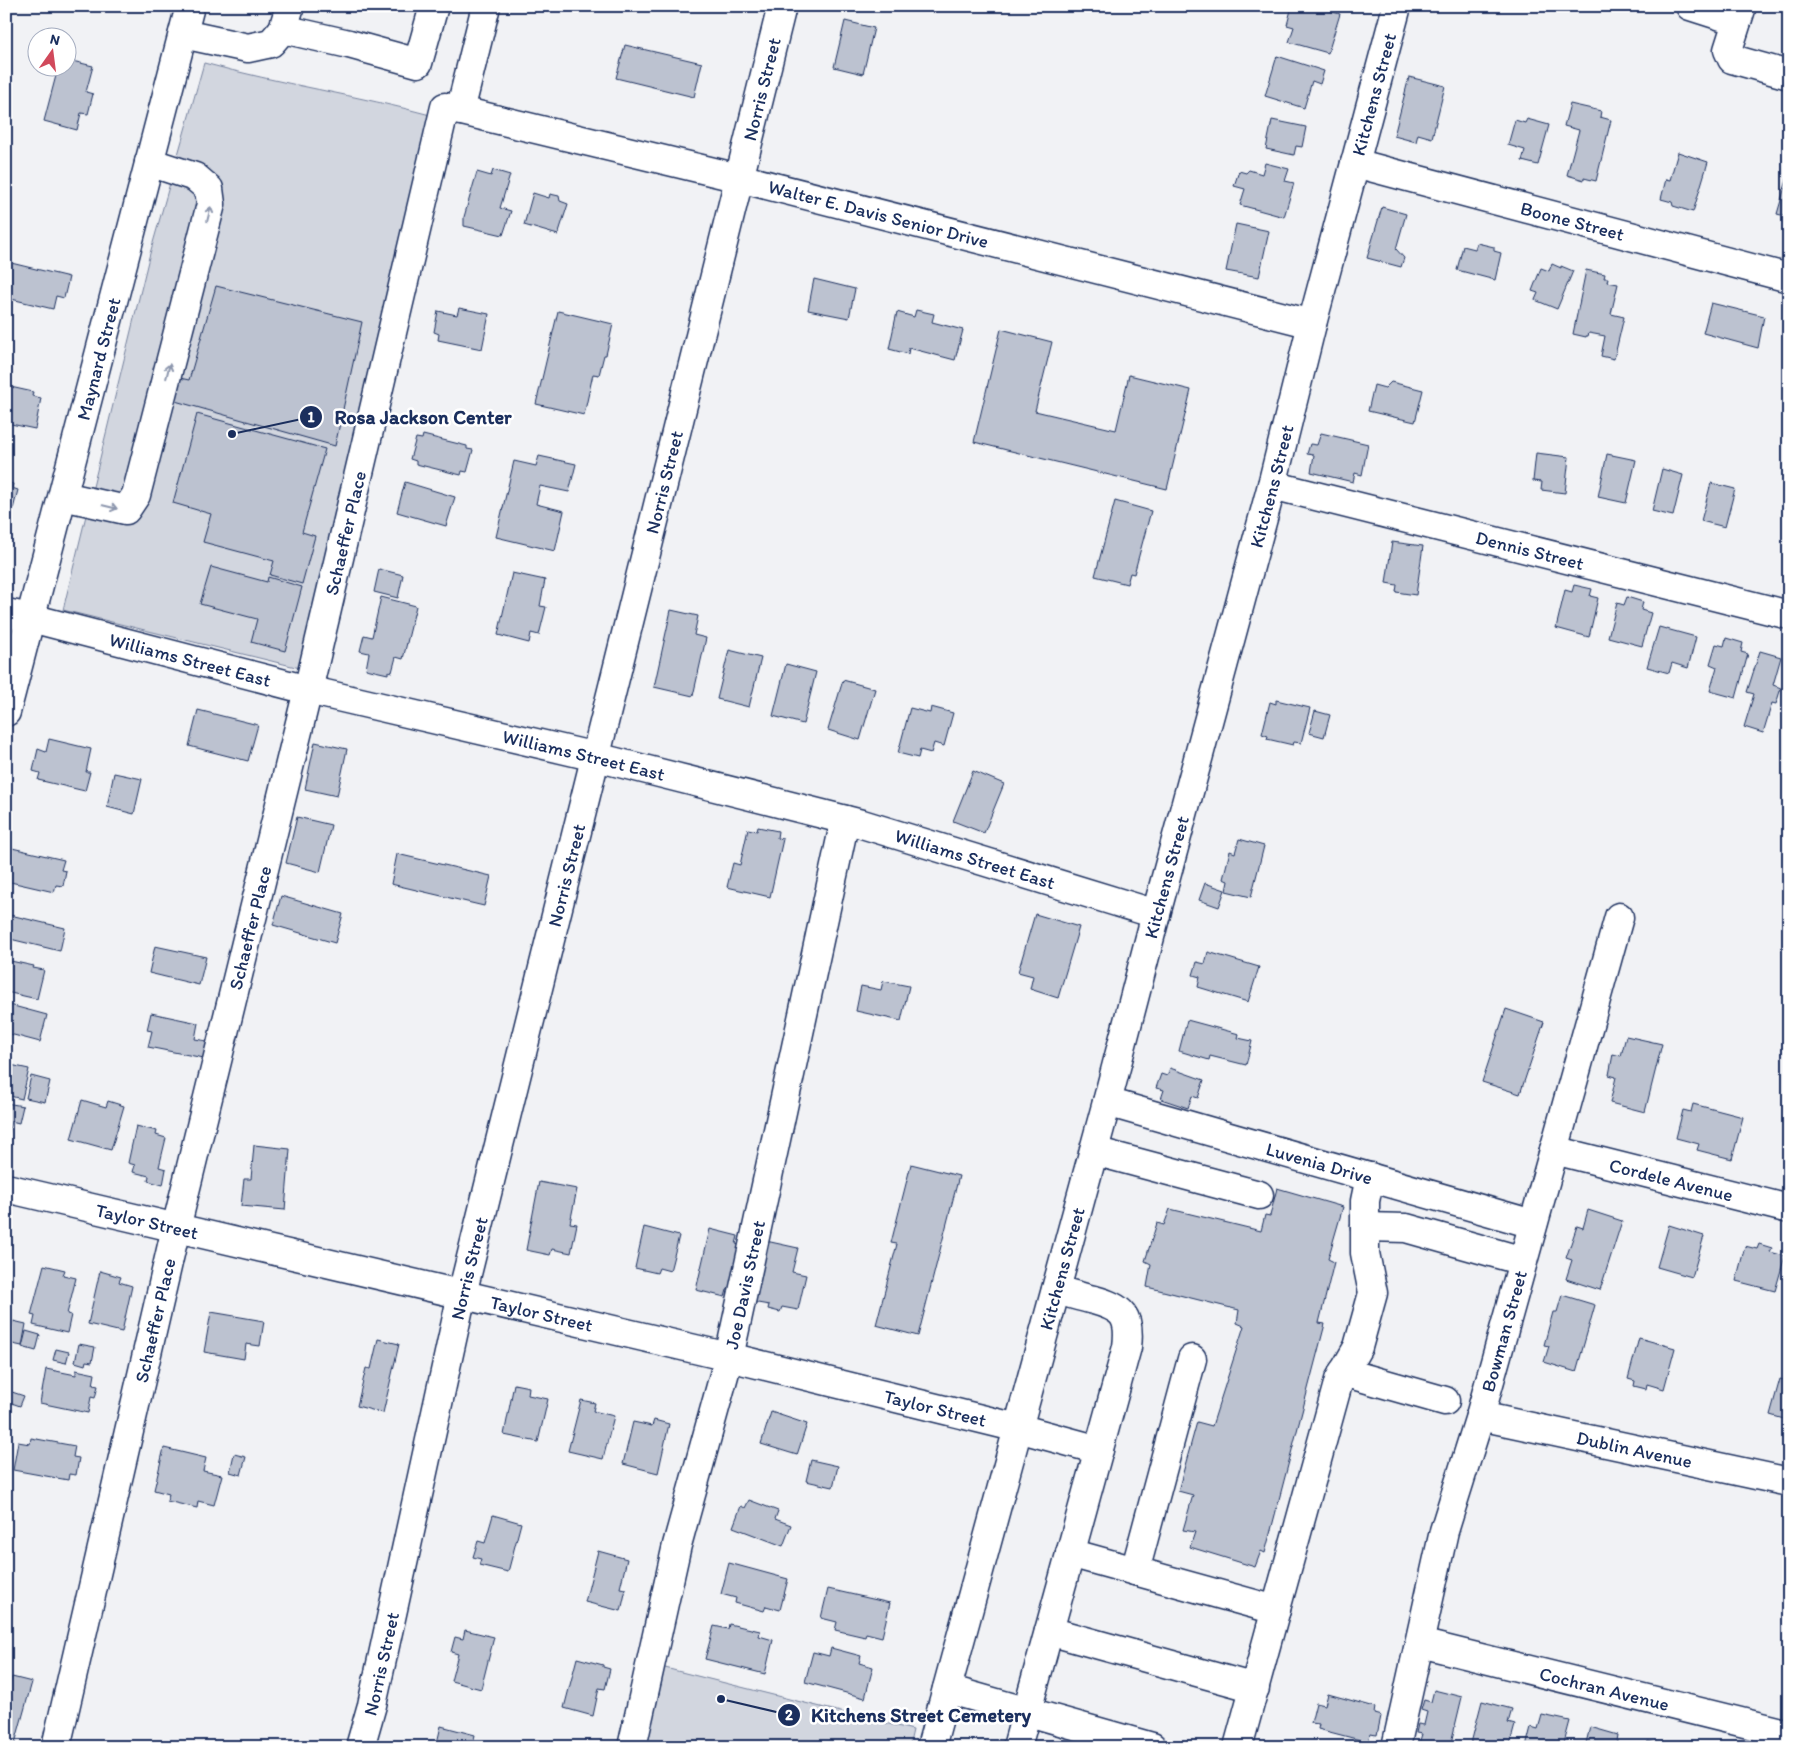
<svg xmlns="http://www.w3.org/2000/svg" width="1795" height="1753" font-family="Itim,sans-serif">
<style>
.green{fill:#d2d6df;stroke:#76829e}
.building{fill:#bcc2d0;stroke:#1b2f5e}
.lines{fill:none;stroke-linecap:round;stroke-linejoin:round}
.minor-casing{stroke:#1b2f5e;stroke-width:31}
.minor{stroke:#fff;stroke-width:28}
.oneway{stroke:#8d97ae}
.labels{text-anchor:middle;dominant-baseline:central;stroke-width:5;stroke-linejoin:round;paint-order:stroke}
.street-label{font-size:19px;fill:#1b2f5e;stroke:#fff}
.leader{fill:none;stroke:#1b2f5e;stroke-width:2}
.callout-dot{fill:#1b2f5e;stroke:#fff;stroke-width:2}
.mark-label{font-size:15px;text-anchor:middle;font-weight:bold;fill:#fff}
.callout-label{font-size:20px;text-anchor:middle;font-weight:bold;fill:#1b2f5e;stroke:#fff;stroke-width:5;stroke-linejoin:round;paint-order:stroke}
</style>
<rect width="100%" height="100%" fill="#f1f2f5"/>
<filter id="ink" filterUnits="userSpaceOnUse"><feTurbulence type="fractalNoise" baseFrequency=".02" numOctaves="2"/><feDisplacementMap in="SourceGraphic" scale="10" xChannelSelector="R" yChannelSelector="G"/><feConvolveMatrix kernelMatrix="1 2 1 2 8 2 1 2 1" color-interpolation-filters="sRGB"/></filter>
<g filter="url(#ink)">
<!-- green -->
<g class="green">
<path d="M204,63c76,21 153,32 230,53l-130,553 -241,-59 86,-353z"/>
<path d="M661,1667l252,63 -4,17h-264z"/>
</g>
<!-- building -->
<g class="building">
<path d="M1292,6h21l27,8 -12,39 -39,-11 5,-15 -7,-2z"/>
<path d="M1624,6h18l-1,5z"/>
<path d="M845,21l29,7 -11,46 -29,-7z"/>
<path d="M625,45l77,18 -8,34 -78,-19z"/>
<path d="M1277,56l47,15 -4,13 -8,-3 -8,27 -39,-12z"/>
<path d="M68,60l25,6 -7,26 7,2 -5,20 -7,-1 -4,17 -33,-9 14,-53h10z"/>
<path d="M1409,77l36,9 -13,52 -14,-4 -2,8 -22,-6z"/>
<path d="M1570,104l31,7 -1,6 11,3 -15,61 -12,-3v2l-17,-5 12,-45 -15,-4z"/>
<path d="M1527,119l22,6 -11,40 -16,-4 3,-11 -17,-5 7,-25 10,3z"/>
<path d="M1272,120l34,7 -4,20 -6,-1 -2,9 -28,-6z"/>
<path d="M1678,152l30,10 -15,50 -20,-6 -1,-4 -11,-3 5,-20 4,1z"/>
<path d="M1265,163l24,6 -4,12 9,2 -10,34 -44,-12 5,-16 -11,-3 5,-15 7,2 3,-3 13,4z"/>
<path d="M493,170l17,5 -10,33 11,3 -8,24 -39,-9v-9l13,-45 14,4z"/>
<path d="M1789,173v44l-12,-3z"/>
<path d="M533,193l16,5 1,-4 9,2 1,5 8,3 -10,31 -34,-10z"/>
<path d="M1382,207l24,7 -10,35 8,9 -3,9 -34,-9z"/>
<path d="M1236,224l33,7 -10,46 -33,-6z"/>
<path d="M1477,243l17,4v4l7,2 -6,27 -38,-10 6,-24 12,3z"/>
<path d="M7,262l62,15 -5,21 -8,-2 -3,13 -46,-11 4,-14 -5,-1z"/>
<path d="M1552,264l9,4v-2l12,5 -16,38 -22,-9 3,-7 -6,-2 9,-23 8,3z"/>
<path d="M1586,270l19,4 -1,4h4l-1,4 11,2 -7,30 13,3 -10,42 -13,-3 4,-20 -16,-3 -1,3h-2v1l-13,-3z"/>
<path d="M814,279l41,10 -6,29 -41,-8z"/>
<path d="M216,286l146,36 -27,124 -167,-47 7,-22 14,3z"/>
<path d="M1711,303l53,13 -6,32 -55,-15z"/>
<path d="M459,308l30,6 -7,35 -44,-9 1,-6 -5,-2 4,-21 19,4z"/>
<path d="M916,310l18,4 -2,8 31,8 -8,30 -46,-12 -1,6 -19,-5 8,-37 17,5z"/>
<path d="M558,311l55,13 -7,31h-2l-5,20 -6,-1 -9,41 -48,-11z"/>
<path d="M1001,329l51,13 -17,69 81,19 13,-55 62,15 -24,99 -193,-47z"/>
<path d="M1391,382l32,8 -8,32 -47,-11 6,-26 11,3z"/>
<path d="M6,386l27,6 -1,4 9,2 -6,31 -29,-6z"/>
<path d="M197,414l128,35 -23,83 13,4 -13,48 -32,-9 4,-14 -71,-19 8,-28 -38,-11z"/>
<path d="M1321,433l47,11 -6,31 -7,-2 -2,9 -42,-10 3,-17 -7,-1 3,-10 7,1z"/>
<path d="M423,435l44,11v3l6,1 -6,22 -5,-1 -1,4 -45,-11v-3l-6,-2 6,-21 6,1z"/>
<path d="M1536,453l33,4 -4,36 -24,-3 1,-8 -9,-1z"/>
<path d="M1607,454l29,6 -10,43 -28,-6z"/>
<path d="M539,456l37,8 -7,28 -29,-6 -4,18 28,7 -9,40 -59,-14 18,-76 22,5z"/>
<path d="M1662,469l21,6 -10,41 -21,-5z"/>
<path d="M6,482l7,2 -1,4 6,2 -5,19 -7,-1z"/>
<path d="M405,482l50,15 -9,29 -49,-14z"/>
<path d="M1711,483l24,6 -10,38 -24,-6z"/>
<path d="M1115,501l36,10 -17,63 -4,-1 -3,11 -32,-8z"/>
<path d="M1392,542l31,4 -7,49 -20,-3 1,-7 -11,-2z"/>
<path d="M211,567l56,15 1,-5 34,10 -17,64 -34,-9 6,-23 -57,-15z"/>
<path d="M379,569l24,6 -5,23 -24,-6z"/>
<path d="M512,573l33,7 -5,26 6,1 -7,28 -8,-2 -2,10 -31,-8z"/>
<path d="M1574,585l18,4 -2,7 8,2 -9,39 -33,-9 9,-38 7,2z"/>
<path d="M381,597l35,9 -13,53 -7,-2 -4,15 -4,-1v3l-22,-5 3,-16 -9,-2 4,-16 8,2z"/>
<path d="M1627,597l16,5 -2,8 10,3 -9,33 -34,-9 9,-34 7,2z"/>
<path d="M671,610l27,6 -4,19 12,3 -13,58 -39,-9z"/>
<path d="M1659,627l37,10 -8,31 -16,-5 -3,10 -22,-6z"/>
<path d="M1726,638l17,5 -2,9 7,2 -12,44 -26,-7 7,-24 -7,-3 6,-20 8,2z"/>
<path d="M729,650l32,8 -12,49 -32,-8z"/>
<path d="M1760,651l21,6 -8,28 8,3 -5,16 -4,-1 -9,30 -19,-6 10,-33 -7,-2z"/>
<path d="M786,664l30,8 -13,52 -30,-8z"/>
<path d="M843,680l32,9 -15,51 -32,-10z"/>
<path d="M1276,700l34,8 -9,35 -7,-1 -1,3 -26,-6 1,-3 -6,-2 8,-32 6,2z"/>
<path d="M931,707l22,6 -9,33 -10,-3 -3,10 -11,-3 -2,8 -20,-5 12,-45 20,5z"/>
<path d="M198,710l60,15 -10,36 -59,-15z"/>
<path d="M1315,711l15,4 -6,22 -15,-4z"/>
<path d="M49,739l42,10 -5,23h4l-5,19 -47,-11 2,-7 -7,-2 5,-22 8,3z"/>
<path d="M315,742l32,7 -10,47 -32,-7z"/>
<path d="M973,771l31,13 -20,49 -31,-12z"/>
<path d="M114,773l28,6 -8,35 -27,-7z"/>
<path d="M297,817l34,8 -11,47 -34,-9z"/>
<path d="M758,827l20,4 -1,7 6,1 -13,58 -43,-10 6,-24 7,2 8,-36 9,2z"/>
<path d="M1239,839l25,7 -13,51 -25,-6 2,-10 -5,-2 7,-28 5,2z"/>
<path d="M12,848l52,12 -3,10 5,1 -3,15 -7,-1 -2,7 -48,-11z"/>
<path d="M397,854l94,22 -7,30 -93,-22z"/>
<path d="M1205,883l20,7 -6,17 -20,-7z"/>
<path d="M281,896l62,18 -8,29 -62,-18z"/>
<path d="M6,914l59,14 -5,23 -54,-13z"/>
<path d="M1035,914l44,13 -21,71 -28,-9 3,-13 -15,-4z"/>
<path d="M155,946l51,11 -7,28 -50,-12z"/>
<path d="M1208,952l51,15 -11,35 -50,-15 2,-10 -7,-2 4,-13 8,2z"/>
<path d="M6,960l28,6 -1,2 11,2 -7,29 -31,-7z"/>
<path d="M883,981l26,5 -8,35 -45,-10 5,-25 20,4z"/>
<path d="M6,1004l41,11 -7,27 -34,-9z"/>
<path d="M1506,1009l38,13 -24,72 -38,-12z"/>
<path d="M151,1013l47,10 -3,16 12,2 -3,17 -56,-11 4,-16 -5,-1z"/>
<path d="M1187,1020l52,14 -1,4 14,3 -6,24 -36,-9 -1,4 -30,-9z"/>
<path d="M1626,1036l36,8 -17,68 -35,-9 6,-26 -7,-2 4,-21 8,2z"/>
<path d="M6,1064l23,5 -7,30 -16,-4z"/>
<path d="M1170,1068l34,12 -6,18 -6,-2 -4,12 -27,-9 3,-9 -8,-2 5,-14 6,2z"/>
<path d="M31,1076l19,5 -5,21 -19,-4z"/>
<path d="M82,1100l24,7 2,-6 16,5 -13,44 -40,-11z"/>
<path d="M6,1103l17,3 -4,17 -8,-2 -4,19z"/>
<path d="M1693,1104l50,13 -11,42 -35,-9 2,-6 -23,-6 7,-28 8,2z"/>
<path d="M136,1126l21,5 -1,4 10,3 -7,29 7,2 -3,16 -15,-4 1,-5 -16,-4 2,-7 -7,-2z"/>
<path d="M254,1145l36,4 -5,61 -44,-4 3,-27h7z"/>
<path d="M911,1164l48,12 -41,160 -42,-11 21,-81 -6,-1z"/>
<path d="M539,1182l38,7 -7,34 7,1 -6,29 -19,-4 -2,6 -24,-5z"/>
<path d="M1277,1188l66,19 -15,52 6,3 -15,61 6,1 -60,229 -4,-2 -6,16 -65,-20 5,-15 -12,-2 10,-35 -15,-4 19,-69 15,4 32,-100 -7,-3 2,-13 -92,-23 4,-23 -6,-3 12,-38 7,2 6,-16 91,22 4,-16 5,1z"/>
<path d="M1588,1210l34,11 -22,69 -34,-11 6,-19 -6,-2 11,-32 6,2z"/>
<path d="M1669,1225l35,11 -12,41 -35,-10z"/>
<path d="M644,1227l35,9 -9,35 -11,-3 -2,5 -22,-5z"/>
<path d="M710,1229l28,7 -2,8 8,2 -10,41 -7,3 -2,7 -29,-7z"/>
<path d="M766,1241l32,7 -6,24 14,3 -8,35 -16,-3 -2,5 -12,-3 1,-4 -17,-3z"/>
<path d="M1759,1244l13,4 -2,4 15,4 -10,35 -39,-10 9,-35 12,3z"/>
<path d="M44,1265l21,5 -2,5 13,3 -9,36 4,1 -4,18 -34,-8 2,-9 -4,-1z"/>
<path d="M100,1271l21,6 -2,5 13,4 -10,46 -34,-8z"/>
<path d="M1562,1295l33,10 -19,67 -32,-10 5,-16 -5,-1 9,-33h4z"/>
<path d="M211,1312l53,9 -4,25 -14,-2 -2,15 -40,-7z"/>
<path d="M13,1321l13,3 -4,22 -14,-3z"/>
<path d="M26,1331l14,4 -4,16 -14,-4z"/>
<path d="M1639,1338l36,10 -11,41 -17,-5 -1,5 -12,-3 1,-5 -7,-2z"/>
<path d="M378,1339l21,5 -16,69 -26,-7 9,-38 5,1z"/>
<path d="M79,1344l16,3 -3,15 -6,-1 -1,4 -10,-3z"/>
<path d="M56,1349l13,3 -3,11 -13,-3z"/>
<path d="M46,1369l30,6v-5l19,4 -2,11 5,1 -3,12 -4,-1 -3,16 -48,-10z"/>
<path d="M1780,1379l9,2v44l-6,-2 1,-4 -14,-4z"/>
<path d="M514,1384l15,3 -1,8 20,4 -10,43 -34,-7z"/>
<path d="M6,1390l18,6 -4,10 -14,-5z"/>
<path d="M581,1400l14,3 -2,8 21,5 -11,43 -35,-8z"/>
<path d="M771,1412l36,12 -10,31 -36,-11z"/>
<path d="M654,1420l15,4 -11,49 -35,-9 10,-42 19,4z"/>
<path d="M31,1438l44,8 -2,11 6,1 -3,17 -7,-1 -1,6 -55,-10 5,-28 12,2z"/>
<path d="M164,1448l42,10 -3,13 19,4 -8,30 -16,-4 -1,7 -30,-7 2,-7 -15,-4z"/>
<path d="M234,1454l12,3 -5,18 -11,-3z"/>
<path d="M811,1460l27,6 -5,21 -27,-6z"/>
<path d="M749,1500l29,11 -3,8 16,6 -8,21 -50,-19 8,-21 4,2z"/>
<path d="M493,1515l28,8 -13,49 -29,-7 2,-6 -8,-2 5,-16 7,2z"/>
<path d="M598,1551l29,8 -7,29 6,1 -5,22 -36,-9z"/>
<path d="M729,1563l59,16 -8,31 -14,-4 -2,5 -29,-8 1,-5 -15,-4z"/>
<path d="M828,1589l62,14 -8,34 -16,-4 -1,4 -30,-7 2,-8 -16,-4z"/>
<path d="M729,1624l31,7 -1,5 14,4 -8,34 -60,-15 9,-33 14,3z"/>
<path d="M465,1630l29,7 -13,52 -30,-8 7,-27 -7,-2 4,-15 8,2z"/>
<path d="M831,1648l30,8 -2,7 14,4 -8,31 -60,-16 8,-30 16,4z"/>
<path d="M577,1658l26,7v2l7,2 -5,20 -6,-1 -6,28 -29,-8z"/>
<path d="M12,1677l20,5 -18,65 -8,-1v-48z"/>
<path d="M1434,1690l28,7 -12,50h-32l4,-13 -6,-1 2,-9 6,1 3,-13 -6,-2 3,-10 7,2z"/>
<path d="M1328,1694l47,13 -1,7 7,2 -4,19 -7,-1 -2,8 -50,-13 1,-5 -8,-1 5,-20 9,2z"/>
<path d="M1482,1701l30,8 -4,14 7,2 -6,22h-39z"/>
<path d="M1542,1715l28,6 -7,26h-37l5,-20 7,2z"/>
<path d="M441,1726l34,9 -3,12h-44l2,-6 7,2z"/>
<path d="M1590,1727l28,8 -2,12h-31z"/>
<path d="M1648,1741l24,6h-26z"/>
<path d="M551,1742l22,5h-23z"/>
</g>
<g class="lines">
<!-- minor casing -->
<g class="minor-casing">
<g id="minor">
<path d="M1690,6l47,15"/>
<path d="M1742,6l-14,44 4,9 57,16"/>
<path d="M283,29l7,-23"/>
<path d="M183,34l65,14 23,-5 12,-14 66,15 69,19 16,-57"/>
<path d="M460,111l26,-105"/>
<path id="s1" d="M1355,163l434,115"/>
<path id="s2" d="M1272,485l517,130"/>
<path d="M63,496l63,14 10,-15 75,-291 -2,-15 -14,-12 -46,-15"/>
<path id="s3" d="M6,613l25,5 277,72 288,67 266,67 294,90"/>
<path id="s4" d="M6,712l184,-706"/>
<path id="s5" d="M1107,1102l426,122"/>
<path id="s6" d="M1554,1150l235,59"/>
<path d="M1094,1151l165,44"/>
<path id="s7" d="M6,1188l723,169 289,71 81,22"/>
<path d="M1365,1227l41,1 117,33"/>
<path d="M1343,1372l102,29"/>
<path id="s8" d="M1480,1416l309,66"/>
<path d="M1070,1553l206,57"/>
<path d="M1135,1571l57,-212"/>
<path d="M1049,1631l206,57"/>
<path id="s9" d="M1420,1643l369,91"/>
<path d="M947,1689l205,58"/>
<path id="s10" d="M56,1747l120,-519 132,-538 137,-583 294,71 573,146"/>
<path id="s11" d="M360,1747l12,-42 90,-411 320,-1288"/>
<path id="s12" d="M632,1747l45,-202 52,-188 116,-537"/>
<path id="s13" d="M931,1747l176,-645 49,-188 116,-429 40,-161 85,-318"/>
<path d="M1017,1747l110,-400c4,-32 -5,-39 -33,-47 -13,-3 -26,-7 -38,-10"/>
<path d="M1238,1747l101,-367 19,-33 15,-54 -8,-40v-52l5,-24"/>
<path id="s14" d="M1396,1747l48,-216 36,-115 139,-499"/>
</g>
</g>
<!-- minor -->
<use href="#minor" class="minor"/>
</g>
<!-- one-way arrows -->
<defs><path id="oneway-shaft" d="M-6 0H5M1.5-3L5.5 0L1.5 3" fill="none" stroke-width="1.6" stroke-linecap="round" stroke-linejoin="round" transform="scale(1.25)"/></defs>
<g class="oneway">
<use href="#oneway-shaft" transform="translate(209 214) rotate(-76)"/>
<use href="#oneway-shaft" transform="translate(168 371) rotate(-76)"/>
<use href="#oneway-shaft" transform="translate(110 507) rotate(13)"/>
</g>
</g>
<g class="labels">
<!-- street labels -->
<g class="street-label">
<text stroke="none"><textPath href="#s11" startOffset="1706">Norris Street</textPath></text>
<text stroke="none"><textPath href="#s13" startOffset="1711">Kitchens Street</textPath></text>
<text stroke="none"><textPath href="#s10" startOffset="2132">Walter E. Davis Senior Drive</textPath></text>
<text stroke="none"><textPath href="#s1" startOffset="225">Boone Street</textPath></text>
<text stroke="none"><textPath href="#s4" startOffset="365">Maynard Street</textPath></text>
<text stroke="none"><textPath href="#s11" startOffset="1301">Norris Street</textPath></text>
<text stroke="none"><textPath href="#s13" startOffset="1306">Kitchens Street</textPath></text>
<text stroke="none"><textPath href="#s10" startOffset="1248">Schaeffer Place</textPath></text>
<text stroke="none"><textPath href="#s2" startOffset="266">Dennis Street</textPath></text>
<text stroke="none"><textPath href="#s3" startOffset="190">Williams Street East</textPath></text>
<text stroke="none"><textPath href="#s3" startOffset="595">Williams Street East</textPath></text>
<text stroke="none"><textPath href="#s3" startOffset="1000">Williams Street East</textPath></text>
<text stroke="none"><textPath href="#s11" startOffset="896">Norris Street</textPath></text>
<text stroke="none"><textPath href="#s13" startOffset="901">Kitchens Street</textPath></text>
<text stroke="none"><textPath href="#s10" startOffset="842">Schaeffer Place</textPath></text>
<text stroke="none"><textPath href="#s5" startOffset="221">Luvenia Drive</textPath></text>
<text stroke="none"><textPath href="#s6" startOffset="121">Cordele Avenue</textPath></text>
<text stroke="none"><textPath href="#s7" startOffset="145">Taylor Street</textPath></text>
<text stroke="none"><textPath href="#s13" startOffset="496">Kitchens Street</textPath></text>
<text stroke="none"><textPath href="#s11" startOffset="491">Norris Street</textPath></text>
<text stroke="none"><textPath href="#s12" startOffset="476">Joe Davis Street</textPath></text>
<text stroke="none"><textPath href="#s7" startOffset="550">Taylor Street</textPath></text>
<text stroke="none"><textPath href="#s10" startOffset="438">Schaeffer Place</textPath></text>
<text stroke="none"><textPath href="#s14" startOffset="430">Bowman Street</textPath></text>
<text stroke="none"><textPath href="#s7" startOffset="955">Taylor Street</textPath></text>
<text stroke="none"><textPath href="#s8" startOffset="158">Dublin Avenue</textPath></text>
<text stroke="none"><textPath href="#s11" startOffset="86">Norris Street</textPath></text>
<text stroke="none"><textPath href="#s9" startOffset="190">Cochran Avenue</textPath></text>
</g>
</g>
<!-- callouts -->
<path class="leader" d="M232 434L311 417M721 1699L789 1715"/>
<g class="callout-dot">
<circle cx="232" cy="434" r="5"/>
<circle cx="721" cy="1699" r="5"/>
<circle cx="311" cy="417" r="12"/>
<circle cx="789" cy="1715" r="12"/>
</g>
<g class="mark-label">
<text x="311" y="422">1</text>
<text x="789" y="1720">2</text>
</g>
<g class="callout-label">
<text x="423" y="424">Rosa Jackson Center</text>
<text x="921" y="1722">Kitchens Street Cemetery</text>
</g>
<!-- margin -->
<rect width="1795" height="1753" fill="none" stroke="#fff" stroke-width="25"/>
<rect x="12" y="12" width="1770" height="1728" fill="none" stroke="#1b2f5e" stroke-width="2" filter="url(#ink)"/>
<!-- north arrow -->
<g transform="translate(52 52) rotate(14)"><circle r="24" fill="#ffffff" stroke="#a4acbf"/>
<path d="M0-4L9 19L0 12L-9 19Z" fill="#d1495b"/>
<text y="-8" font-size="14" font-weight="bold" text-anchor="middle" fill="#1b2f5e">N</text>
</g>
</svg>
